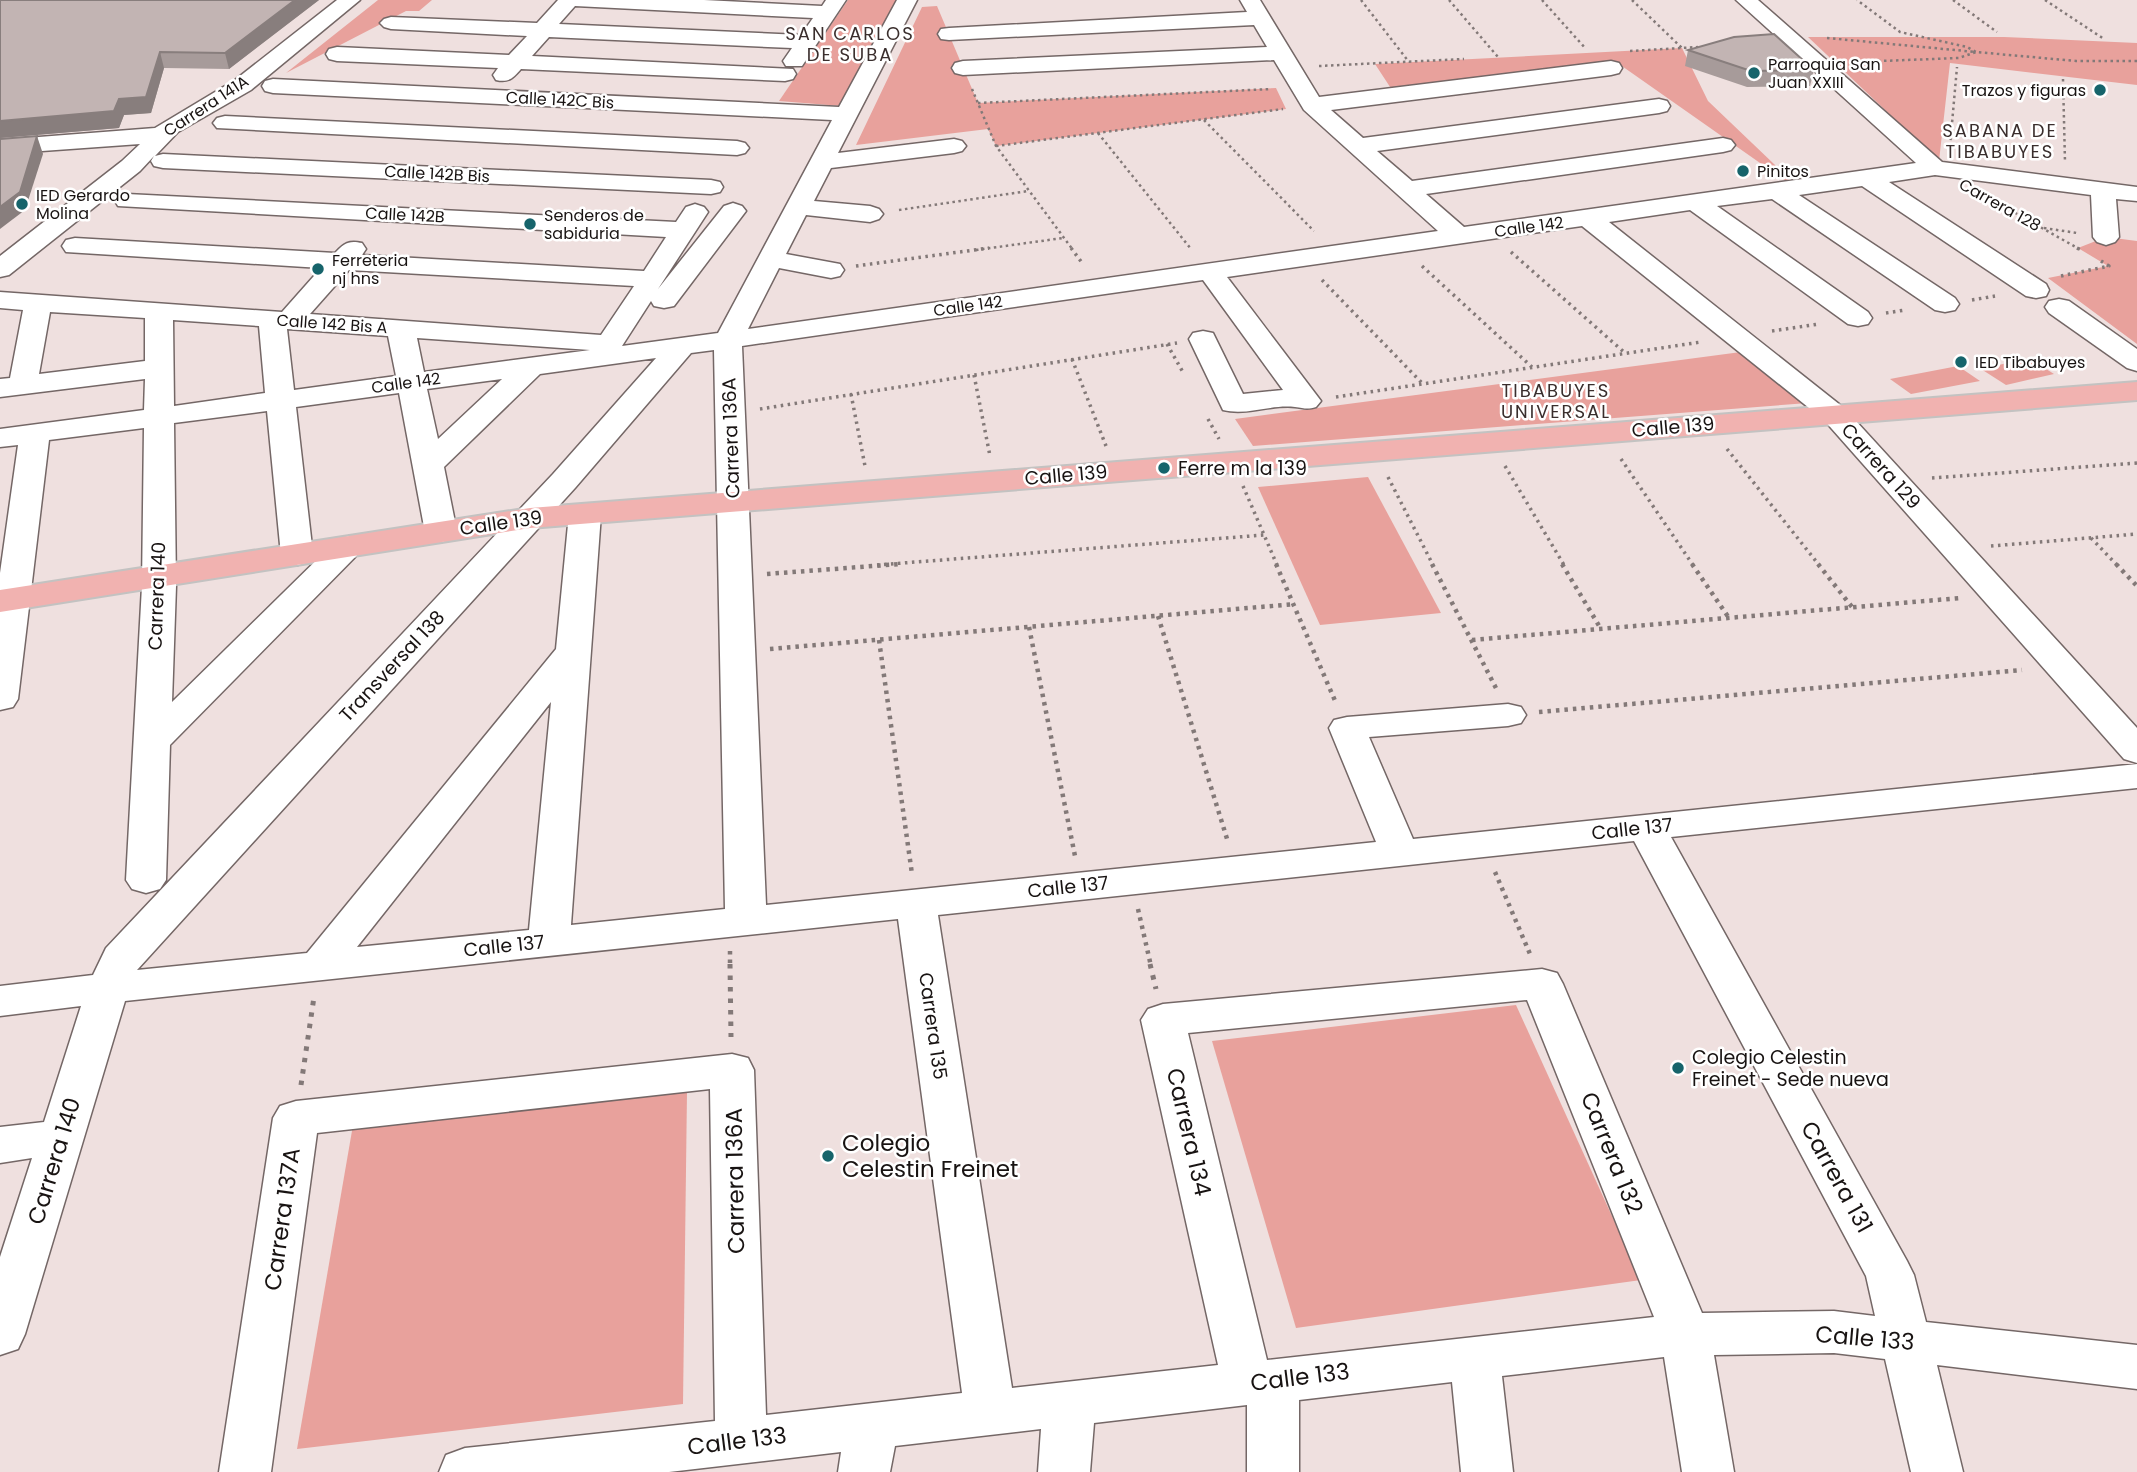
<svg xmlns="http://www.w3.org/2000/svg" width="2137" height="1472" font-family="Poppins,sans-serif">
<style>
.green{fill:#e8a19c}
.lines{fill:none;stroke-linecap:round;stroke-linejoin:round}
.minor-casing{stroke:#746766;stroke-width:3}
.major-casing{stroke:#c3c2c1;stroke-width:4}
.path-far3{stroke:#837978;stroke-width:2.5;stroke-dasharray:2.5 3.5;stroke-linecap:butt}
.path-far2{stroke:#837978;stroke-width:3.5;stroke-dasharray:2.5 4.5;stroke-linecap:butt}
.path-far1{stroke:#837978;stroke-width:4.5;stroke-dasharray:3.5 5;stroke-linecap:butt}
.path{stroke:#837978;stroke-width:5;stroke-dasharray:4.5 7;stroke-linecap:butt}
.minor{fill:#fff;fill-rule:evenodd}
.major{fill:#f1b2b0;fill-rule:evenodd}
.wall{fill:#a79b9a}
.shaded-wall{fill:#887e7d}
.building{fill:#c2b4b3;stroke:#887e7d;stroke-width:2}
.poi-dot{fill:#16646b;stroke:#fff;stroke-width:2.5}
.labels{text-anchor:middle;dominant-baseline:central;stroke-width:5;stroke-linejoin:round;paint-order:stroke}
.far-poi-label{font-size:16px;fill:#181312;stroke:#fff;text-anchor:start}
.far-street-label{font-size:16px;fill:#181312;stroke:#fff}
.far-neighbourhood-label{font-size:18px;letter-spacing:2px;fill:#3a2e2d;stroke:#fff}
.street-label{font-size:19px;fill:#181312;stroke:#fff}
.poi-label{font-size:19px;fill:#181312;stroke:#fff;text-anchor:start}
.near-street-label{font-size:23px;fill:#181312;stroke:#fff}
.near-poi-label{font-size:23px;fill:#181312;stroke:#fff;text-anchor:start}
</style>
<rect width="100%" height="100%" fill="#efe0df"/>
<!-- green -->
<g class="green">
<path d="M378,0h54l-13,11h-13l-120,62z"/>
<path d="M848,0h50l-57,106 -62,-5z"/>
<path d="M937,6l41,97 298,-15 10,21 -290,37 -8,-17 -132,16 66,-138z"/>
<path d="M1808,37h196l133,6v42l-187,-22 -11,98z"/>
<path d="M1682,48l26,53 86,82 -4,1 -171,-120 -225,29 -19,-29z"/>
<path d="M2106,237l31,4v103l-89,-66 60,-12 -30,-18z"/>
<path d="M1741,352l67,51 -555,43 -18,-27z"/>
<path d="M2029,358l25,16 -48,11 -25,-16z"/>
<path d="M1958,366l22,15 -69,13 -21,-15z"/>
<path d="M1368,477l73,136 -121,12 -62,-138z"/>
<path d="M1516,1005l125,275 -345,48 -84,-287z"/>
<path d="M687,1092l-4,312 -386,45 56,-324z"/>
</g>
<g class="lines">
<!-- minor casing -->
<g class="minor-casing">
<g id="minor">
<path d="M337,0h23l-109,90 -73,42 -23,24 8,-2 548,26 9,2 3,5 -3,5 -9,2 -548,-26 -9,-2 -3,-5 3,-5 -14,15 -131,104 -9,2v-21l122,-95 18,-17 -140,10v-14l155,-12 80,-48z"/>
<path d="M558,0h146l118,6 4,-6h20l-44,66h-16l-3,-5 9,-13 -243,-11 -17,19 261,13 3,5 -3,5 -8,2 -264,-12c-8,9 -12,14 -25,11l-3,-5 5,-7 -161,-7 -8,-2 -3,-5 3,-5 8,-2 172,8 18,-19 -136,-7 -7,-2 -4,-4 4,-4 7,-2 146,6zM575,6l238,12 -12,17 -242,-11z"/>
<path d="M897,0h20l-79,153 116,-14 8,2 4,5 -4,5 -8,2 -123,15 -17,33 56,5 9,3 4,5 -4,5 -9,3 -64,-7 -20,39 54,10 4,6 -4,6 -9,2 -52,-10 -31,61 690,-98 -134,-121 -30,-50 -311,15 -8,-2 -3,-5 3,-5 8,-2 304,-14 -13,-22 -305,15 -8,-1 -3,-5 3,-5 8,-1 298,-16 -7,-12h20l59,97 292,-36 8,2 3,5 -3,5 -8,2 -280,35 32,28 296,-39 8,2 3,5 -3,5 -8,2 -282,38 35,30 311,-43 8,2 4,5 -4,5 -8,2 -297,42 38,33 452,-64 -180,-163h22l184,162 195,25v14l-21,-2 3,38 -4,5 -9,3 -9,-3 -4,-5 -2,-42 -156,-20 -46,7 157,102 3,6 -3,6 -10,2 -10,-2 -164,-110 -63,9 156,103 4,6 -4,6 -10,2 -10,-2 -163,-111 -55,7 151,106 4,6 -4,6 -10,2 -10,-2 -158,-114 -81,12 235,186 293,320v35l-13,-4 -300,-339 -242,-194 -355,51 94,124 -5,6c-9,3 -12,1 -21,0 -24,-3 -48,9 -72,3l-34,-71 4,-6 10,-2 10,2 30,61 40,-4 -80,-110 -461,66 24,559 610,-63 -47,-114 5,-8 13,-3 161,-13 13,3 5,8 -5,8 -13,3 -139,11 44,102 724,-75v24l-466,49 236,424 7,14 12,47 211,23v44l-200,-24 26,107h-52l-26,-113 -51,-6 -120,2 20,117h-52l-18,-115 -162,19 11,96h-52l-9,-90 -153,18v72h-52v-67l-153,18 -4,49h-52l3,-43 -146,17 -5,26h-52l3,-20 -172,20h-230l7,-17 19,-7 250,-27 -5,-332 -393,44 -46,339h-52l54,-354 7,-12 16,-5 436,-47 16,4 6,12 12,345 196,-22 -64,-474 -773,82 -100,333 -7,15 -18,6v-98l32,-99 -32,5v-36l44,-5 37,-116 -81,10v-30l93,-11 13,-27 447,-474 103,-116 -116,16 -96,93 13,65 -5,7 -11,3 -11,-3 -5,-7 -26,-139 -103,14 17,148 -4,7 -12,3 -12,-3 -4,-7 -14,-144 -93,12 2,163 -4,116 166,-163 12,-3 12,3 4,7 -196,199 -4,135 -6,9 -14,4 -14,-4 -6,-9 16,-294 2,-158 -95,12 -31,259 -5,8 -13,3v-137l18,-128 -18,2v-18l144,-19 1,-31 -145,18v-18l10,-1 13,-68 -23,-2v-16l282,20 39,-44 -255,-16 -4,-6 4,-6 9,-2 260,15c9,-10 14,-13 27,-10l4,6 -4,6 282,16 22,-34 -548,-31 -3,-5 3,-5 9,-2 549,28 10,-15 9,-3 9,3 4,5 -50,77 66,-83 9,-3 9,3 4,5 -72,95 -10,2 -10,-2 -3,-5 -29,45 96,-13 114,-213 -559,-27 -8,-2 -3,-5 3,-5 8,-2 566,28zM349,270l285,16 -33,49 -291,-21zM50,312l95,6v43l-106,13zM173,320l86,6 6,67 -91,13zM287,329l101,7 8,40 -102,14zM417,338l173,12 -166,22zM714,350l11,559 -154,16 30,-411 -5,-7 -11,-3 -11,3 -5,7 -13,135 -249,304 -170,17 438,-482 116,-135zM502,379l-64,60 -11,-50zM551,702l-22,228 -172,17zM1634,841l232,435 9,40 -41,-5 -132,2 -139,-329 -6,-11 -15,-4 -379,35 -15,5 -7,11 77,345 -206,23 -74,-473zM1527,1000l127,317 -387,43 -79,-327z"/>
<path d="M225,116l512,25 8,2 4,5 -4,5 -8,2 -520,-27 -4,-5 4,-5z"/>
<path d="M2059,299l10,2 68,48v22l-10,-3 -78,-55 -4,-6 4,-6z"/>
</g>
</g>
<!-- major casing -->
<g class="major-casing">
<path id="major" d="M2137,382v18l-1607,128 -530,84v-22l530,-82z"/>
</g>
<!-- path-far3 -->
<g class="path-far3">
<path d="M1361,0l48,62"/>
<path d="M1449,0l49,57"/>
<path d="M1542,0l44,49"/>
<path d="M1632,0l50,48"/>
<path d="M1953,0l44,32"/>
<path d="M2045,0l59,39"/>
<path d="M1827,38l149,14 -9,-5 -67,-15 -43,-32"/>
<path d="M1630,51l68,-4"/>
<path d="M1854,62l105,-4 17,-6 100,9h61"/>
<path d="M1319,66l145,-7"/>
<path d="M2063,79l2,83"/>
<path d="M972,89l24,57 77,104"/>
<path d="M978,103l293,-14"/>
<path d="M1204,120l110,111"/>
<path d="M1098,133l93,116"/>
<path d="M996,146l287,-37"/>
<path d="M1950,146l7,-79"/>
<path d="M1994,201l87,49"/>
<path d="M899,210l129,-19"/>
<path d="M2044,228l33,5"/>
<path d="M976,250l87,-12"/>
</g>
<!-- path-far2 -->
<g class="path-far2">
<path d="M1071,248l12,16"/>
<path d="M2077,248l4,2"/>
<path d="M1511,252l114,101"/>
<path d="M856,266l133,-18"/>
<path d="M1422,266l110,101"/>
<path d="M2061,276l48,-10 -8,-5"/>
<path d="M1322,280l101,104"/>
<path d="M1972,300l23,-4"/>
<path d="M1886,313l19,-3"/>
<path d="M1772,331l47,-7"/>
<path d="M1167,344l17,30"/>
<path d="M1072,359l34,87"/>
<path d="M974,375l16,81"/>
<path d="M851,394l14,72"/>
<path d="M1336,397l365,-55"/>
<path d="M760,409l417,-66"/>
<path d="M1208,419l11,20"/>
<path d="M1727,449l92,116"/>
<path d="M1621,459l72,106"/>
<path d="M1505,466l59,99"/>
<path d="M1388,477l45,88"/>
<path d="M1932,478l205,-15"/>
<path d="M1243,486l34,79"/>
<path d="M2091,538l26,27"/>
<path d="M1991,546l146,-12"/>
<path d="M877,565l387,-30"/>
</g>
<!-- path-far1 -->
<g class="path-far1">
<path d="M1276,564l60,139"/>
<path d="M1432,564l65,126"/>
<path d="M1562,564l39,65"/>
<path d="M1692,564l37,54"/>
<path d="M1818,564l34,43"/>
<path d="M2116,564l21,22"/>
<path d="M767,574l133,-10"/>
<path d="M1158,616l70,226"/>
<path d="M1029,627l46,229"/>
<path d="M879,640l33,234"/>
<path d="M1472,640l488,-42"/>
<path d="M770,649l525,-45"/>
<path d="M1539,712l483,-42"/>
<path d="M1495,872l35,82"/>
<path d="M1138,909l13,57"/>
<path d="M730,951v15"/>
</g>
<!-- path -->
<g class="path">
<path d="M730,964l1,73"/>
<path d="M1150,964l6,25"/>
<path d="M301,1085l13,-88"/>
</g>
<!-- minor -->
<use href="#minor" class="minor"/>
<!-- major -->
<use href="#major" class="major"/>
</g>
<!-- wall -->
<g class="wall">
<path d="M0,0h319l-90,69 -65,-1 -13,45 -27,2 -5,13 -119,10z"/>
<path d="M1688,50l126,20 -4,16 -63,1 -62,-21z"/>
</g>
<!-- shaded-wall -->
<g class="shaded-wall">
<path d="M295,0h24l-90,69 -4,-16z"/>
<path d="M160,52l4,16 -13,45 -27,2 -5,13 -119,10v-17l119,-22z"/>
<path d="M37,136l6,18 -18,56 -25,19v-22z"/>
</g>
<!-- building -->
<g class="building">
<path d="M0,0h295l-70,53 -65,-1 -14,45 -27,2 -5,12 -114,10z"/>
<path d="M1774,34l40,36 -63,1 -63,-21 46,-13z"/>
<path d="M37,136l-17,56 -20,15v-68z"/>
</g>
<!-- markers -->
<g class="poi-dot">
<circle cx="1754" cy="73" r="7"/>
<circle cx="2100" cy="90" r="7"/>
<circle cx="1743" cy="171" r="7"/>
<circle cx="22" cy="204" r="7"/>
<circle cx="530" cy="224" r="7"/>
<circle cx="318" cy="269" r="7"/>
<circle cx="1961" cy="362" r="7"/>
<circle cx="1164" cy="468" r="7"/>
<circle cx="1678" cy="1068" r="7"/>
<circle cx="828" cy="1156" r="7"/>
</g>
<g class="labels">
<!-- far-poi labels -->
<g class="far-poi-label">
<text x="1768" y="64">Parroquia San<tspan x="1768" dy="18">Juan XXIII</tspan></text>
<text x="2086" y="90" text-anchor="end">Trazos y figuras</text>
<text x="1757" y="171">Pinitos</text>
<text x="36" y="195">IED Gerardo<tspan x="36" dy="18">Molina</tspan></text>
<text x="544" y="215">Senderos de<tspan x="544" dy="18">sabiduria</tspan></text>
<text x="332" y="260">Ferreteria<tspan x="332" dy="18">nj hns</tspan></text>
<text x="1975" y="362">IED Tibabuyes</text>
</g>
<!-- far-street labels -->
<g class="far-street-label">
<text transform="translate(560 100) rotate(3)">Calle 142C Bis</text>
<text transform="translate(206 106) rotate(-33)">Carrera 141A</text>
<text transform="translate(437 174) rotate(3)">Calle 142B Bis</text>
<text transform="translate(2000 205) rotate(29)">Carrera 128</text>
<text transform="translate(405 215) rotate(3)">Calle 142B</text>
<text transform="translate(1529 227) rotate(-8)">Calle 142</text>
<text transform="translate(968 306) rotate(-8)">Calle 142</text>
<text transform="translate(332 324) rotate(4)">Calle 142 Bis A</text>
<text transform="translate(406 383) rotate(-8)">Calle 142</text>
</g>
<!-- far-neighbourhood labels -->
<g class="far-neighbourhood-label">
<text x="850" y="33">SAN CARLOS<tspan x="850" dy="21">DE SUBA</tspan></text>
<text x="2000" y="130">SABANA DE<tspan x="2000" dy="21">TIBABUYES</tspan></text>
<text x="1556" y="390">TIBABUYES<tspan x="1556" dy="21">UNIVERSAL</tspan></text>
</g>
<!-- street labels -->
<g class="street-label">
<text transform="translate(1673 427) rotate(-5)">Calle 139</text>
<text transform="translate(731 438) rotate(-92)">Carrera 136A</text>
<text transform="translate(1881 466) rotate(48)">Carrera 129</text>
<text transform="translate(1066 475) rotate(-5)">Calle 139</text>
<text transform="translate(501 523) rotate(-8)">Calle 139</text>
<text transform="translate(157 596) rotate(-88)">Carrera 140</text>
<text transform="translate(392 666) rotate(-47)">Transversal 138</text>
<text transform="translate(1632 829) rotate(-6)">Calle 137</text>
<text transform="translate(1068 887) rotate(-6)">Calle 137</text>
<text transform="translate(504 946) rotate(-6)">Calle 137</text>
<text transform="translate(933 1026) rotate(82)">Carrera 135</text>
</g>
<!-- poi labels -->
<g class="poi-label">
<text x="1178" y="468">Ferre m la 139</text>
<text x="1692" y="1057">Colegio Celestin<tspan x="1692" dy="22">Freinet - Sede nueva</tspan></text>
</g>
<!-- near-street labels -->
<g class="near-street-label">
<text transform="translate(1189 1132) rotate(77)">Carrera 134</text>
<text transform="translate(1612 1153) rotate(68)">Carrera 132</text>
<text transform="translate(54 1161) rotate(-73)">Carrera 140</text>
<text transform="translate(1837 1177) rotate(61)">Carrera 131</text>
<text transform="translate(735 1181) rotate(-91)">Carrera 136A</text>
<text transform="translate(282 1219) rotate(-82)">Carrera 137A</text>
<text transform="translate(1865 1338) rotate(5)">Calle 133</text>
<text transform="translate(1300 1377) rotate(-7)">Calle 133</text>
<text transform="translate(737 1441) rotate(-7)">Calle 133</text>
</g>
<!-- near-poi labels -->
<g class="near-poi-label">
<text x="842" y="1143">Colegio<tspan x="842" dy="26">Celestin Freinet</tspan></text>
</g>
</g>
</svg>
